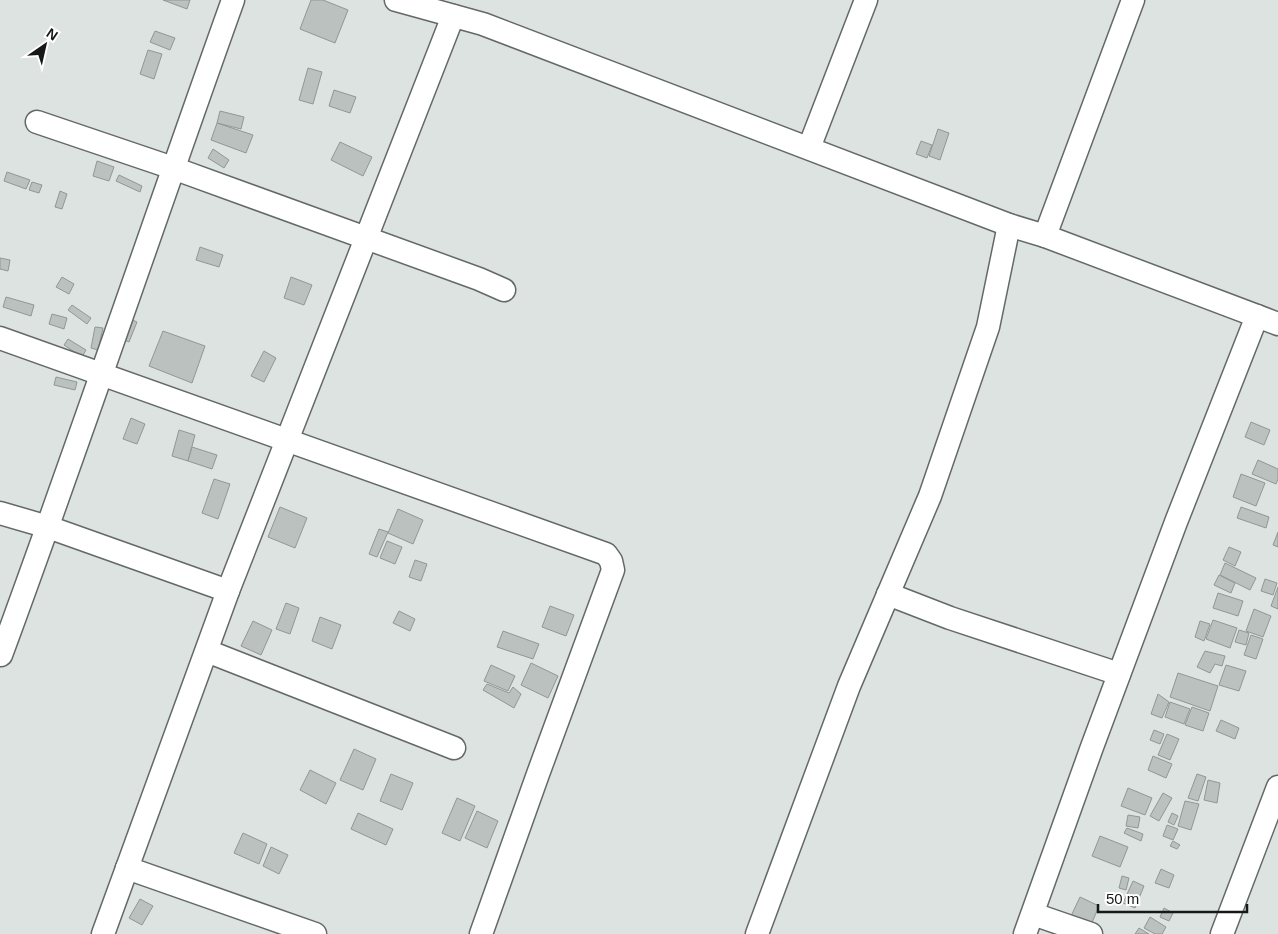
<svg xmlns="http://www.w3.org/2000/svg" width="1278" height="934" font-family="Arial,sans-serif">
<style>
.building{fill:#bac1bf;stroke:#909795}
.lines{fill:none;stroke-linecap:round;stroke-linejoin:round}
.street-casing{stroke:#636968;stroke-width:25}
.street{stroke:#fff;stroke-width:22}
</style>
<rect width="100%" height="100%" fill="#dce3e1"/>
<!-- building -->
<g class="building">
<path d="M163,0h27l-3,9z"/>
<path d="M311,0h12l25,10 -13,33 -35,-14z"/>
<path d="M155,31l20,7 -5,12 -20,-8z"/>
<path d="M148,50l14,4 -8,25 -14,-5z"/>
<path d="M308,68l14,4 -9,32 -14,-4z"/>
<path d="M334,90l22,7 -6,16 -21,-7z"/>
<path d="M220,111l24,6 -3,12 -24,-6z"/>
<path d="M217,123l36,12 -7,18 -35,-13z"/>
<path d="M938,129l11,4 -9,27 -11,-4z"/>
<path d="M921,141l11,4 -5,13 -11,-4z"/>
<path d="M340,142l32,15 -9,19 -32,-16z"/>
<path d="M213,149l16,11 -5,8 -16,-10z"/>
<path d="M97,161l17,6 -5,14 -16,-5z"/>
<path d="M7,172l23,8 -4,9 -22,-8z"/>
<path d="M119,175l23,11 -2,6 -24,-11z"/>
<path d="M32,182l10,3 -3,8 -10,-3z"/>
<path d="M60,191l7,3 -5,15 -7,-2z"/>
<path d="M200,247l23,8 -4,12 -23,-7z"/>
<path d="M0,258l10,2 -2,11 -8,-2z"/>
<path d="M62,277l12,7 -5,10 -13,-7z"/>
<path d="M291,277l21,8 -8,20 -20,-7z"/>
<path d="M6,297l28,8 -3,11 -28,-9z"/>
<path d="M72,305l19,13 -4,6 -19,-14z"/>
<path d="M52,314l15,4 -3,11 -15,-5z"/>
<path d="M130,319l7,3 -8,20 -7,-3z"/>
<path d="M95,327l8,1 -5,22 -7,-2z"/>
<path d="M163,331l42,15 -13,37 -43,-17z"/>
<path d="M68,339l18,11 -4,7 -18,-12z"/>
<path d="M264,351l12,7 -12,24 -13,-6z"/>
<path d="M56,377l21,5 -2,8 -21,-5z"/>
<path d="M131,418l14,6 -8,20 -14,-5z"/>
<path d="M1251,422l19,8 -6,15 -19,-8z"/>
<path d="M179,430l16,5 -7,26 -16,-5z"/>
<path d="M192,447l25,8 -5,14 -24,-8z"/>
<path d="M1258,460l20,9v10l-2,5 -24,-10z"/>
<path d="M1241,474l24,9 -9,23 -23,-9z"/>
<path d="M214,479l16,5 -12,35 -16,-6z"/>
<path d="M280,507l27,11 -12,30 -27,-11z"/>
<path d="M1241,507l28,10 -3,11 -29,-10z"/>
<path d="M398,509l25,11 -10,24 -25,-11z"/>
<path d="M379,529l9,3 -11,25 -8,-3z"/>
<path d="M1278,532v15l-5,-2z"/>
<path d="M387,541l15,6 -7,17 -15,-6z"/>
<path d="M1229,547l12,5 -6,14 -12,-6z"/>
<path d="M415,560l12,4 -6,17 -12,-4z"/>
<path d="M1225,563l31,15 -6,12 -30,-15z"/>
<path d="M1219,575l16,8 -4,10 -17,-8z"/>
<path d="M1265,579l12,4 -4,12 -12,-4z"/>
<path d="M1278,587v22l-7,-3z"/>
<path d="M1218,593l25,8 -5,15 -25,-8z"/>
<path d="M286,603l13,5 -9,26 -14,-5z"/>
<path d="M550,606l24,9 -8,21 -24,-9z"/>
<path d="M1254,609l17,7 -8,21 -17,-6z"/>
<path d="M399,611l16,8 -5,12 -17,-8z"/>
<path d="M320,617l21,8 -9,24 -20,-8z"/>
<path d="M1213,620l24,8 -7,20 -24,-9z"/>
<path d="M253,621l19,9 -11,25 -20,-9z"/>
<path d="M1200,621l10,3 -6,17 -9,-4z"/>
<path d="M1239,630l10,3 -3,12 -11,-3z"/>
<path d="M503,631l36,13 -6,15 -36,-12z"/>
<path d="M1251,635l12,4 -7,20 -12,-4z"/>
<path d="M1205,651l20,5 -3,10 -7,-2 -5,9 -13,-6z"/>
<path d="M531,663l27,13 -10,22 -27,-13z"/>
<path d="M491,665l24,11 -7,15 -24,-10z"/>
<path d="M1226,665l20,6 -7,20 -20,-6z"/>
<path d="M1178,673l40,13 -8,25 -40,-14z"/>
<path d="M487,684l22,9 4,-6 8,7 -7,14 -31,-18z"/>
<path d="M1158,694l11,8 -7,16 -11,-4z"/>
<path d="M1170,702l20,7 -6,15 -19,-7z"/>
<path d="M1192,707l17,6 -6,18 -18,-6z"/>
<path d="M1221,720l18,8 -4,11 -19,-8z"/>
<path d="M1154,730l10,4 -4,10 -10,-4z"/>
<path d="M1167,734l12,5 -9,21 -12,-5z"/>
<path d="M354,749l22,10 -13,31 -23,-10z"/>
<path d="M1153,756l19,8 -6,14 -18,-8z"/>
<path d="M310,770l26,13 -10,21 -26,-14z"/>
<path d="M391,774l22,9 -11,27 -22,-9z"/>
<path d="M1197,774l9,3 -8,24 -10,-3z"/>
<path d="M1208,780l12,3 -3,20 -13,-3z"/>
<path d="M1128,788l24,10 -7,17 -24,-9z"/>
<path d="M1163,793l9,5 -13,23 -9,-5z"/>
<path d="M457,798l18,8 -15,35 -18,-8z"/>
<path d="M1185,801l14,3 -8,26 -13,-4z"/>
<path d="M477,811l21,10 -11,27 -22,-10z"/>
<path d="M358,813l35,16 -7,16 -35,-16z"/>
<path d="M1172,813l6,3 -4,9 -6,-3z"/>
<path d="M1128,815l12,2 -2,11 -12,-2z"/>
<path d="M1167,825l11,4 -5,11 -10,-4z"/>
<path d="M1127,828l16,6 -2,7 -17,-8z"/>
<path d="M243,833l24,11 -8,20 -25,-11z"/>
<path d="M1100,836l28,11 -8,20 -28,-11z"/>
<path d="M1173,841l7,4 -3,4 -7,-3z"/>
<path d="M271,847l17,8 -9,19 -16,-8z"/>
<path d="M1161,869l13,6 -5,13 -14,-5z"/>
<path d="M1122,876l7,2 -3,12 -7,-2z"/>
<path d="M1133,881l11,5 -9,22 -12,-5z"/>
<path d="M1080,897l19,9 -8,19 -20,-9z"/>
<path d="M140,899l13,7 -11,19 -13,-7z"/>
<path d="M1164,908l9,5 -4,8 -9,-4z"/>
<path d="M1150,917l16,10 -4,7h-7l-11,-6z"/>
<path d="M1139,928l10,6h-14z"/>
</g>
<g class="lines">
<!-- street casing -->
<g class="street-casing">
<g id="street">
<path d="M396,0l87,24 526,201 36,11 233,88"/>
<path d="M37,122l136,46 306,111 25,11"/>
<path d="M809,148l57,-148"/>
<path d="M1045,236l88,-236"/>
<path d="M0,338l606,216 5,7 2,9 -75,204 -57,160"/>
<path d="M0,513l48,14 180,64"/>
<path d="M888,594l62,24 169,56"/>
<path d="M207,651l247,97"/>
<path d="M1,655c80,-217 154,-437 232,-655"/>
<path d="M127,868l188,66"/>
<path d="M1033,914l58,20"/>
<path d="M103,934l125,-343 225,-575"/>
<path d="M757,934l92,-248 81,-190 58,-169 21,-102"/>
<path d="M1025,934l67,-187 84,-225 81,-206"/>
<path d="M1222,934l56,-147"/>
</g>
</g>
<!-- street -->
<use href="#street" class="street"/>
</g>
<!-- north arrow -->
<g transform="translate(45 45) rotate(34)" stroke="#ffffff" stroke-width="4" paint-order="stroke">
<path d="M0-4L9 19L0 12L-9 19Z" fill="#171919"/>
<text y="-8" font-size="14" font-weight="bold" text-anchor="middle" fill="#171919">N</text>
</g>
<!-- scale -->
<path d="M1098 904v8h149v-8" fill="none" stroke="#171919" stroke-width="2.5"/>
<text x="1106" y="904" font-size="15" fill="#171919" stroke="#ffffff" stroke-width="4" paint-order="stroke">50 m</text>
</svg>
